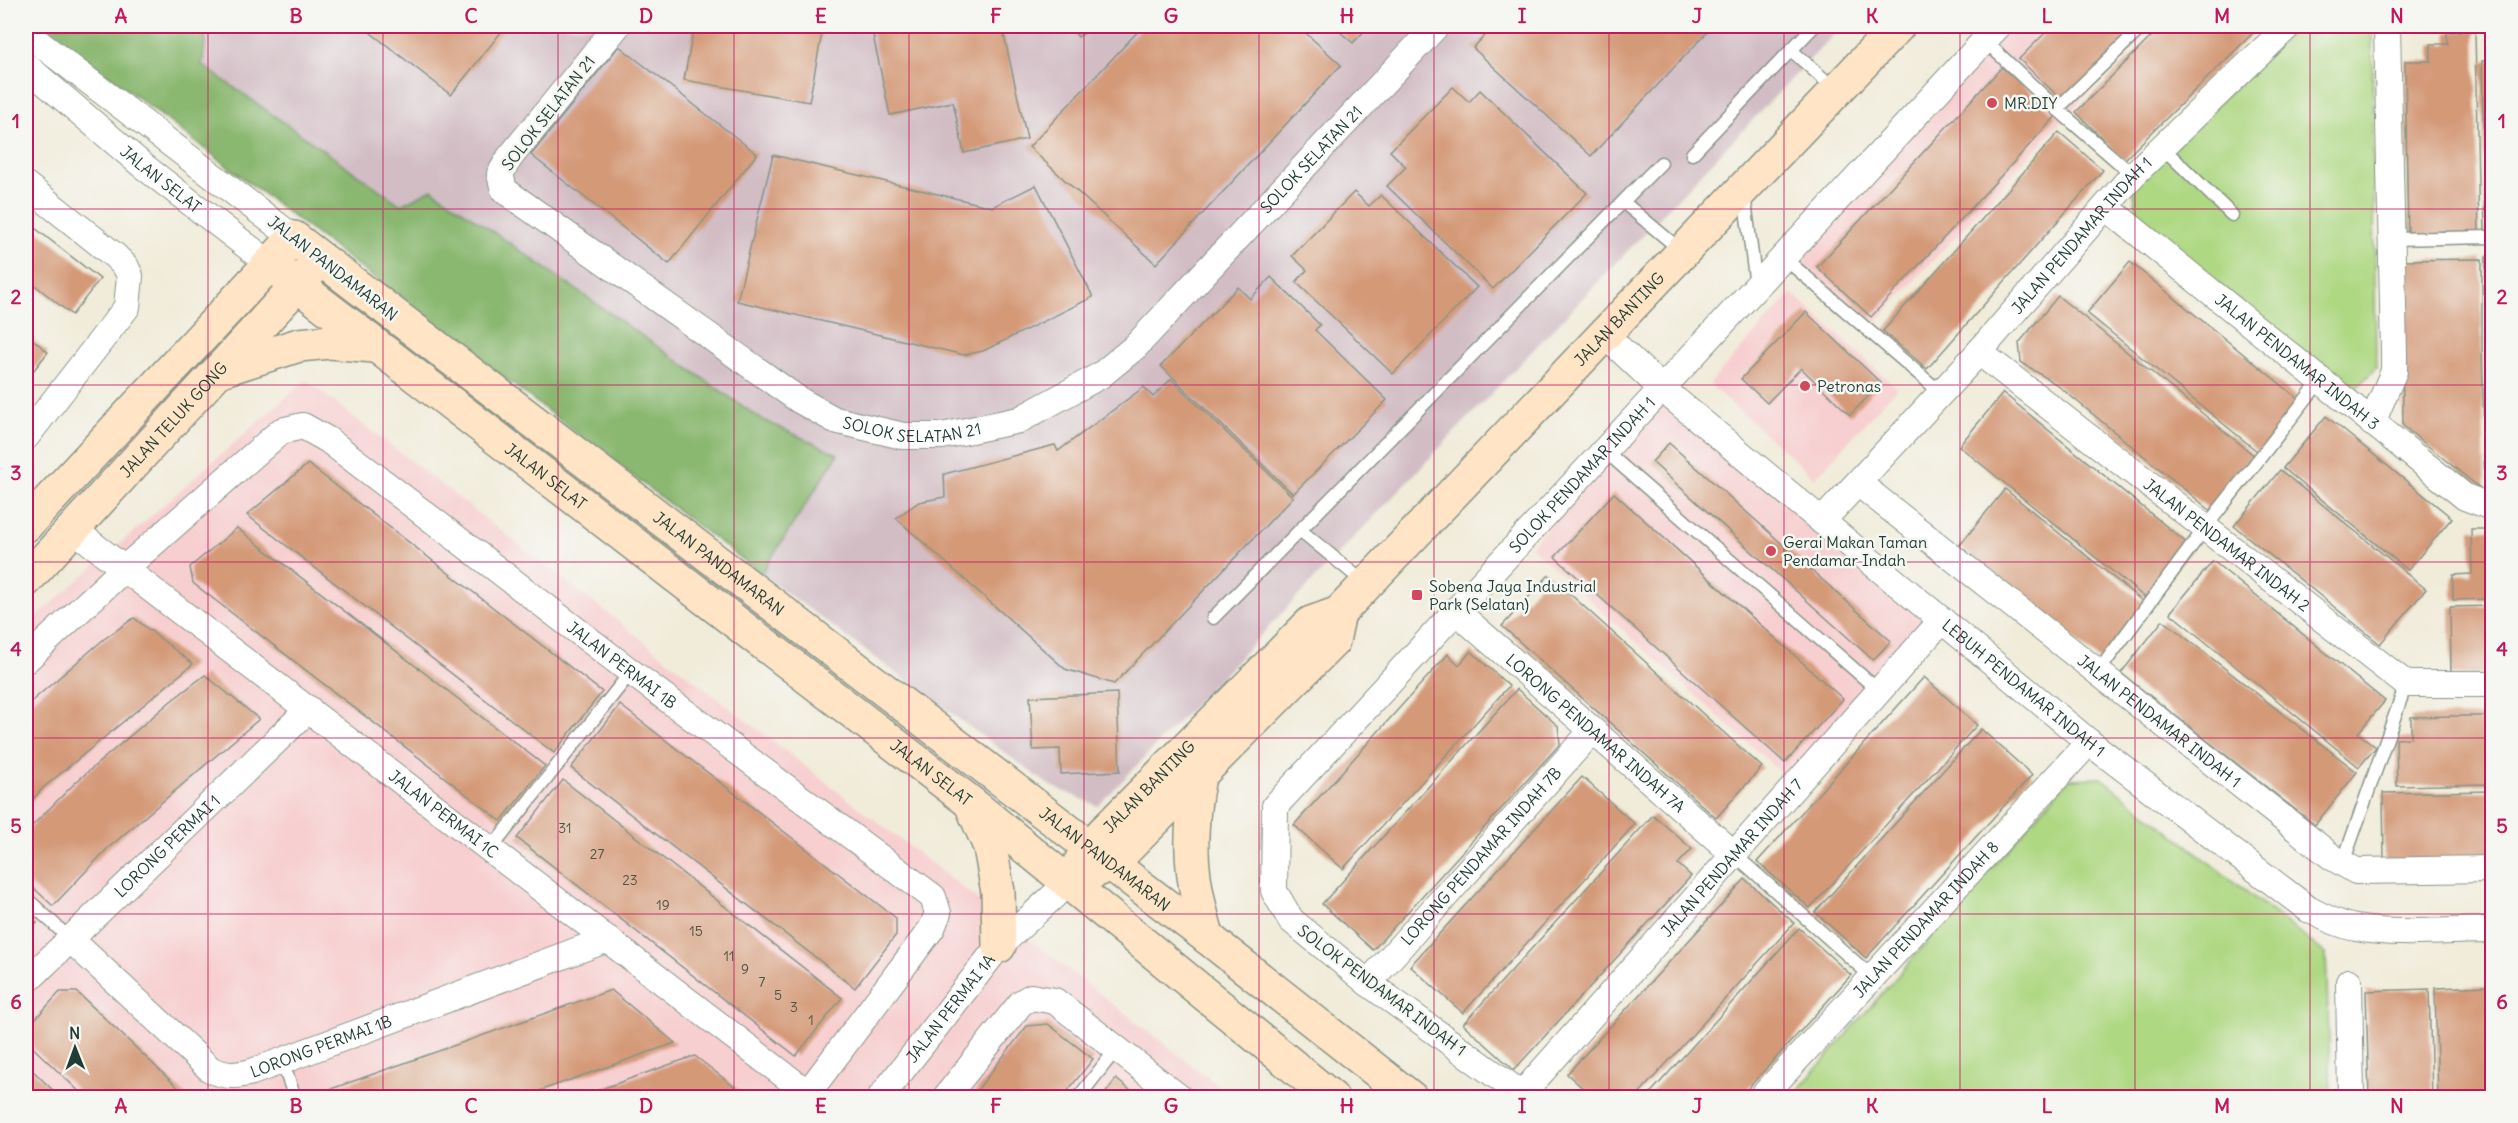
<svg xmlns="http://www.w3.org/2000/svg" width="2518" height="1123" font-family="Delius,sans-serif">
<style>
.built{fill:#f7cfd0}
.industrial{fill:#d2bdc5}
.green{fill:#afd883;stroke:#678a5c;stroke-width:1.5}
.forest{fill:#8bb871;stroke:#557a52;stroke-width:1.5}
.building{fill:#d49a78}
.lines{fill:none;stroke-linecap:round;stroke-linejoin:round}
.lane-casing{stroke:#889487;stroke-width:15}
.street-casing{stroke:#889487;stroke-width:28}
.secondary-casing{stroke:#889487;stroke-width:36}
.lane{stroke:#fff;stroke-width:12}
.street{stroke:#fff;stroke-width:26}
.secondary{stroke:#ffe4c6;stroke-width:33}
.grid{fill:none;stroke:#c2185b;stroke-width:1.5;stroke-opacity:0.55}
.poi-dot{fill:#d1495b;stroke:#f6f6f2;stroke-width:2}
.labels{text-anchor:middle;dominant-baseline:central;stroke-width:5;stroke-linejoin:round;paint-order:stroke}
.number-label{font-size:14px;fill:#4c5445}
.poi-label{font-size:16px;fill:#1f3d34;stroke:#f6f6f2;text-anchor:start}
.street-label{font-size:16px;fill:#1f3d34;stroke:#f6f6f2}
.neatline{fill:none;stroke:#c2185b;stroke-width:2}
.grid-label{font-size:20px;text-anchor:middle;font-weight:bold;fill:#c2185b}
</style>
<rect width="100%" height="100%" fill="#f6f6f2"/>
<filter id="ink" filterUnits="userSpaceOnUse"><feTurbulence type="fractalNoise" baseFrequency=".0167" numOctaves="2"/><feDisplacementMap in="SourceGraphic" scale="12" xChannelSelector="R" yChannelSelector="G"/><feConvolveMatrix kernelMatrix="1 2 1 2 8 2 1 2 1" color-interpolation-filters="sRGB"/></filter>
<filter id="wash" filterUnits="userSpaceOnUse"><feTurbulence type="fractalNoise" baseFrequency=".008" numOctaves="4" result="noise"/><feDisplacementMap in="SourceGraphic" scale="24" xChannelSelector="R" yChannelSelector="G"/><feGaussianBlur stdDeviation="1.35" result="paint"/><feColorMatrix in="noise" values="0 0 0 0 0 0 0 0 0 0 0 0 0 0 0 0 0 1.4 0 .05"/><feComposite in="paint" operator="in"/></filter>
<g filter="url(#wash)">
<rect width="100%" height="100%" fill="#f1ecda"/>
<!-- built -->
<g class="built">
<path d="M2010,26h145l-96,97 -186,203 -78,-68z"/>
<path d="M1792,293l105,95 -82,90 -106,-94z"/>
<path d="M306,380l927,717h-1207v-471z"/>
<path d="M1662,400l267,220 -140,160 -259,-234z"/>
</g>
<!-- industrial -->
<path class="industrial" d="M44,26h1798l-744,780 -49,-21 -288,-211z"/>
<!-- green -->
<g class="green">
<path d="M2298,26h74l4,342 -24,24 -214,-173 -5,-34z"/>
<path d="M2101,778l225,176 5,143 -540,1 278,-319z"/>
</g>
<!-- forest -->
<path class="forest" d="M44,26h163l-5,39 199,140 31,-16 329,230 77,35 -77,120z"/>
<g id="blocks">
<!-- building -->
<g class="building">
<path d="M362,26h144l-55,69z"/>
<path d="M694,26h114l15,2 -14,74 -125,-22z"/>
<path d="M871,26h131l25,113 -63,14 -11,-51 -63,13z"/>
<path d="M1070,26h25l-17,11z"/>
<path d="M1143,26h155l43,39 -185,199 -127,-117z"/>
<path d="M1333,26h36l-16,17z"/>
<path d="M1494,26h219l-122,130 -118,-108z"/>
<path d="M2052,26h89l-75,78 -47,-45z"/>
<path d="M2162,26h98l-136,134 -48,-48z"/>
<path d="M2475,31l4,205 -71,1 -3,-176h26v-17h17l-1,-12z"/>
<path d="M619,46l138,108 -88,110 -138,-109z"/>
<path d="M2492,60v176h-7l-3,-175z"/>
<path d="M2002,67l54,49 -185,201 -54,-50z"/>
<path d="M1453,87l16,15 11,-12 107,103 -94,96 -106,-103 19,-19 -16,-16z"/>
<path d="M2059,132l44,38 -176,199 -44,-38z"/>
<path d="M773,155l219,52 44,-22 57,112 -110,54 -19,4 -227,-54z"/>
<path d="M1354,192l15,14 12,-11 96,92 -84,87 -97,-92 11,-12 -15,-14z"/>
<path d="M26,221l74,58 -28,36 -46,-37z"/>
<path d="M2486,257h6v230h-2z"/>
<path d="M2482,259v83l3,150 -82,-66 -1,-166z"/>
<path d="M2130,262l175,142 -42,52 -176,-143z"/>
<path d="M1271,277l49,48 -5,5 72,70 -94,94 -132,-128 77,-79 12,12z"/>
<path d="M2058,296l203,165 -45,54 -160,-131 -35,-22 -2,-19z"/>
<path d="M1806,312l75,71 -31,32 -49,-47 -34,35 -26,-24z"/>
<path d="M26,334l22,18 -22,28z"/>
<path d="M1171,379l122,118 -179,187 -49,-15 -169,-151 23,-16 26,-5 -1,-23 111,-29 3,6 86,-64 9,10z"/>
<path d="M2003,393l190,155 -44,53 -190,-155z"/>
<path d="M2326,416l126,102 -44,52 -125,-102z"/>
<path d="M1669,443l222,198 -18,19 -221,-198z"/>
<path d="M308,464l294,228 -48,61 -307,-238z"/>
<path d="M2280,470l146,119 -46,55 -146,-118z"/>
<path d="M2005,489l142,116 -46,56 -142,-115z"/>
<path d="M1614,493l229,206 -58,64 -230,-206z"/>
<path d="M237,528l308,238 -44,55 -308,-238 -3,-16z"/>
<path d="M2471,529h21v70l-39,1v-25l19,-1z"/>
<path d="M2213,561l172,140 -27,32 18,14 -17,20 -189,-154z"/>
<path d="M1549,575l213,192 -46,51 -214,-192z"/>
<path d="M2492,606v68l-41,1 -1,-68z"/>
<path d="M134,618l59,46 -150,124 -17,19v-101l78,-67z"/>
<path d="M2163,620l194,152 -42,53 -194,-152z"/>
<path d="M1471,651l38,35 -166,183 -49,-44 154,-171 11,11z"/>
<path d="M205,675l54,44 -152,130 -54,57 -27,-25v-49l50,-50 95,-81z"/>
<path d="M1924,677l53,48 -167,183 -53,-46z"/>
<path d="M1517,689l41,37 2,18 -187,206 -51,-46z"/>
<path d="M1117,693l3,78 -59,3 -1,-25 -27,1 -3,-53z"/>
<path d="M620,705l276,213v17l-41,53 -284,-220z"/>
<path d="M2451,716h41v68l-95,2 -1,-47 15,-1v-21z"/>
<path d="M1981,729l51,46 -166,183 -51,-46z"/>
<path d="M1582,777l53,47 -172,189 -53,-47z"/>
<path d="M563,780l279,218 -46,58 -279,-218z"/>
<path d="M2492,791v68l-108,2 -1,-68z"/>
<path d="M1653,815l39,34 -14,15 13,12 -177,194 -51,-46z"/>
<path d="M1745,879l49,44 -159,175h-41l-27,-24z"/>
<path d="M26,912l11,11 -11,13z"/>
<path d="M1799,928l52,47 -55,61 -57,62h-93z"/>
<path d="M2492,986v112h-54l-3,-110z"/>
<path d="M2429,989l3,109h-63l-3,-107z"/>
<path d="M611,990l64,53 -156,55h-204l-1,-3z"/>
<path d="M60,992h17l112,106h-103l-60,-57v-12z"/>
<path d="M1048,1024l45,35 -31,39h-91l56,-72z"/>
<path d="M695,1056l54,42h-173l98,-35z"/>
<path d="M26,1064l6,6 29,28h-35z"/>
<path d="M1116,1079l24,19h-38z"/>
</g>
</g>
</g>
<g filter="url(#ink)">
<use href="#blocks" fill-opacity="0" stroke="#889487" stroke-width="1.5"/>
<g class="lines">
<!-- lane casing -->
<g class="lane-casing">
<g id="lane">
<path d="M1984,40l73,69 76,66"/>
<path d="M1791,50l44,39"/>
<path d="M2057,109l86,-83"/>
<path d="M2162,147l70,68"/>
<path d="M1692,154l122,-128"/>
<path d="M1744,194l12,91"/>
<path d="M1623,202l60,50"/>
<path d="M2392,239l100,-2"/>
<path d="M1783,257l157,135"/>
<path d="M1604,450l275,241"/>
<path d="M1300,530l361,-367"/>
<path d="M1213,618l87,-88 66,54"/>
<path d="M2098,672l107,-144 115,-147"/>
<path d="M491,849l140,-177"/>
<path d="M1734,854l138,123"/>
<path d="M2343,863l63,-179"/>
<path d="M26,898l44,41"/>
<path d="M282,1061l13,37"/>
<path d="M1078,1098l39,-50"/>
</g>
</g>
<!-- street casing -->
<g class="street-casing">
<g id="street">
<path id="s1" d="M617,26l-107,131 -10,17 4,16 295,210 36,20 68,16h39l77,-16 82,-45 34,-28 301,-321"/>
<path d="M26,33l268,205"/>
<path id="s2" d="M26,66l116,99 128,99"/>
<path d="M26,185l89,71 11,11 4,9 -3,31 -101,130"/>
<path id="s3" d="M2106,207l359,290 27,10"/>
<path id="s4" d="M1604,334l57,54 428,354 219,167c15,8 31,16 48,19 42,8 93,2 136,2"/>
<path id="s5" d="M1979,352l427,332h86"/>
<path d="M2372,423l22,-52v-18l-7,-327"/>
<path id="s6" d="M1858,483l474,374 24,14 136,-2"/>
<path id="s7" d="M1822,521l157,-169 154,-177 155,-149"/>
<path id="s8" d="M74,530l740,568"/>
<path id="s9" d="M1457,612l277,242"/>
<path id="s10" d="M26,660l99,-92 156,-137 22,-5 25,14 303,232 302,225 5,16 -6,15 -128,170"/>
<path id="s11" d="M70,939l140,130c16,8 25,7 42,3l356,-133"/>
<path id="s12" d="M26,982l283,-273"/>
<path d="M2349,982l2,116"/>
<path id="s13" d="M1368,983l224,-252"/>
<path id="s14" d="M1522,1094l420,-474"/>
<path id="s15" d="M880,1098l119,-152 71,-65"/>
<path d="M945,1098l76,-95 10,-6 24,4 125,97"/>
<path id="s16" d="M1527,1098l-159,-115 -77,-63 -17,-29 1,-85 723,-780"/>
<path id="s17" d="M1761,1098l328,-356"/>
</g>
</g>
<!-- secondary casing -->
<g class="secondary-casing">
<g id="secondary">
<path id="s18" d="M270,264l701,539 361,295"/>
<path d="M224,369l75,-24 31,-3 44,4"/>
<path id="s19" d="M26,525l268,-287 914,700 203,160"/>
<path id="s20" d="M26,580l286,-311"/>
<path d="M1199,776c-12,62 -9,102 9,162"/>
<path d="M972,806l18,41 8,45 1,54"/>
<path id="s21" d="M1078,867l11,-20 222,-224 28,-10 559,-587"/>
<path d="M1091,873l20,-9 222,-223 6,-28"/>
</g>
</g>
<!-- lane -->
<use href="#lane" class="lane"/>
<!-- street -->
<use href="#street" class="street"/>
<!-- secondary -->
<use href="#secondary" class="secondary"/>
</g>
</g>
<!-- grid -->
<path class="grid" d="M208,26v1072M383,26v1072M558,26v1072M734,26v1072M909,26v1072M1084,26v1072M1259,26v1072M1434,26v1072M1609,26v1072M1784,26v1072M1960,26v1072M2135,26v1072M2310,26v1072M26,209h2466M26,385h2466M26,562h2466M26,738h2466M26,914h2466"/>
<!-- markers -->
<g class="poi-dot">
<circle cx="1992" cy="103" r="6"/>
<circle cx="1805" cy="386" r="6"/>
<circle cx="1771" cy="551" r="6"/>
<rect x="1411" y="589" width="12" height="12" rx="3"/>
</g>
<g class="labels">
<!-- number labels -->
<g class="number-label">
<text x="565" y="828">31</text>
<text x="597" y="854">27</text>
<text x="630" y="880">23</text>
<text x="663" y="905">19</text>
<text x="696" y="931">15</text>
<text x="729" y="956">11</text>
<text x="745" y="969">9</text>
<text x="762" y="982">7</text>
<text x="778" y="995">5</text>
<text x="794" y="1007">3</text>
<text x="811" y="1020">1</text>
</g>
<!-- poi labels -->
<g class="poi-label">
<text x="2004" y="103">MR.DIY</text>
<text x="1817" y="386">Petronas</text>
<text x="1783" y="542">Gerai Makan Taman<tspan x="1783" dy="18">Pendamar Indah</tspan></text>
<text x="1429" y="586">Sobena Jaya Industrial<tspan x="1429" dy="18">Park (Selatan)</tspan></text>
</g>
<!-- street labels -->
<g class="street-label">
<text transform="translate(548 113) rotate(-52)">SOLOK SELATAN 21</text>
<text stroke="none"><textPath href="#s1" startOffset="1191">SOLOK SELATAN 21</textPath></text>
<text stroke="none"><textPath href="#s2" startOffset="176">JALAN SELAT</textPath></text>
<text stroke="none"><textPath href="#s7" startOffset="386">JALAN PENDAMAR INDAH 1</textPath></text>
<text transform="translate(333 268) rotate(38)">JALAN PANDAMARAN</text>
<text stroke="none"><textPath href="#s21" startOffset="774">JALAN BANTING</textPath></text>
<text stroke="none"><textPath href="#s3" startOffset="246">JALAN PENDAMAR INDAH 3</textPath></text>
<text stroke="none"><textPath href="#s20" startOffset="218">JALAN TELUK GONG</textPath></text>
<text stroke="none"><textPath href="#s1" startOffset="687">SOLOK SELATAN 21</textPath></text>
<text stroke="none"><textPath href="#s16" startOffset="866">SOLOK PENDAMAR INDAH 1</textPath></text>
<text stroke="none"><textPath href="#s18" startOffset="348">JALAN SELAT</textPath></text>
<text stroke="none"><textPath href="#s5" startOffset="314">JALAN PENDAMAR INDAH 2</textPath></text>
<text stroke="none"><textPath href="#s19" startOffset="928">JALAN PANDAMARAN</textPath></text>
<text stroke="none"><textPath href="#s10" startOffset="764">JALAN PERMAI 1B</textPath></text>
<text stroke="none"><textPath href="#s4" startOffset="549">LEBUH PENDAMAR INDAH 1</textPath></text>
<text stroke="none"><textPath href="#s6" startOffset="384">JALAN PENDAMAR INDAH 1</textPath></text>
<text stroke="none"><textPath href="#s9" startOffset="184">LORONG PENDAMAR INDAH 7A</textPath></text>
<text stroke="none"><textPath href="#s18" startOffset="834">JALAN SELAT</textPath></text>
<text stroke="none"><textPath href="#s21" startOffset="108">JALAN BANTING</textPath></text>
<text stroke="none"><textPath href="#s8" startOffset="466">JALAN PERMAI 1C</textPath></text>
<text stroke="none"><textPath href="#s12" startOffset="196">LORONG PERMAI 1</textPath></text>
<text stroke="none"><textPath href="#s13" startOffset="170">LORONG PENDAMAR INDAH 7B</textPath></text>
<text stroke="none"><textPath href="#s14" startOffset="316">JALAN PENDAMAR INDAH 7</textPath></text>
<text stroke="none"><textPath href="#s19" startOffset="1414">JALAN PANDAMARAN</textPath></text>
<text stroke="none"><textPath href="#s17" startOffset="243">JALAN PENDAMAR INDAH 8</textPath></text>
<text transform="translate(1382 990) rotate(37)">SOLOK PENDAMAR INDAH 1</text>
<text stroke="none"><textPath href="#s15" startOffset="114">JALAN PERMAI 1A</textPath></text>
<text stroke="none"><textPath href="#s11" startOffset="308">LORONG PERMAI 1B</textPath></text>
</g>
</g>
<!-- margin -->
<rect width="2518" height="1123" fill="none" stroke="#f6f6f2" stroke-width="66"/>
<!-- north arrow -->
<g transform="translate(75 1048) rotate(359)" stroke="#f6f6f2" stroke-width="4.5" paint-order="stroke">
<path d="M0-4.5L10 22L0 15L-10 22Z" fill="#1f3d34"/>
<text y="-9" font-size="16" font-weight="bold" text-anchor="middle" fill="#1f3d34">N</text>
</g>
<rect x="33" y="33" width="2452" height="1057" class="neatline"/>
<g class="grid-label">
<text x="121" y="23">A</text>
<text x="296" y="23">B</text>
<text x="471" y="23">C</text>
<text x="646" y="23">D</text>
<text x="821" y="23">E</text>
<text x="996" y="23">F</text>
<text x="1171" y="23">G</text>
<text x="1347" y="23">H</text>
<text x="1522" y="23">I</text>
<text x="1697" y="23">J</text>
<text x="1872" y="23">K</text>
<text x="2047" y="23">L</text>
<text x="2222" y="23">M</text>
<text x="2397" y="23">N</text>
<text x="16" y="128">1</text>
<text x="2502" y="128">1</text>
<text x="16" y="304">2</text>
<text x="2502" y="304">2</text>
<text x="16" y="480">3</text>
<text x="2502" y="480">3</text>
<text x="16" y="656">4</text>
<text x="2502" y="656">4</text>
<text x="16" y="833">5</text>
<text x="2502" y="833">5</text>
<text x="16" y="1009">6</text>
<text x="2502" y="1009">6</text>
<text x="121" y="1113">A</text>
<text x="296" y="1113">B</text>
<text x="471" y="1113">C</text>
<text x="646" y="1113">D</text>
<text x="821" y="1113">E</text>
<text x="996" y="1113">F</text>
<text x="1171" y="1113">G</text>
<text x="1347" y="1113">H</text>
<text x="1522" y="1113">I</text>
<text x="1697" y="1113">J</text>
<text x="1872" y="1113">K</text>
<text x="2047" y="1113">L</text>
<text x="2222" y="1113">M</text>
<text x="2397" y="1113">N</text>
</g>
</svg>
